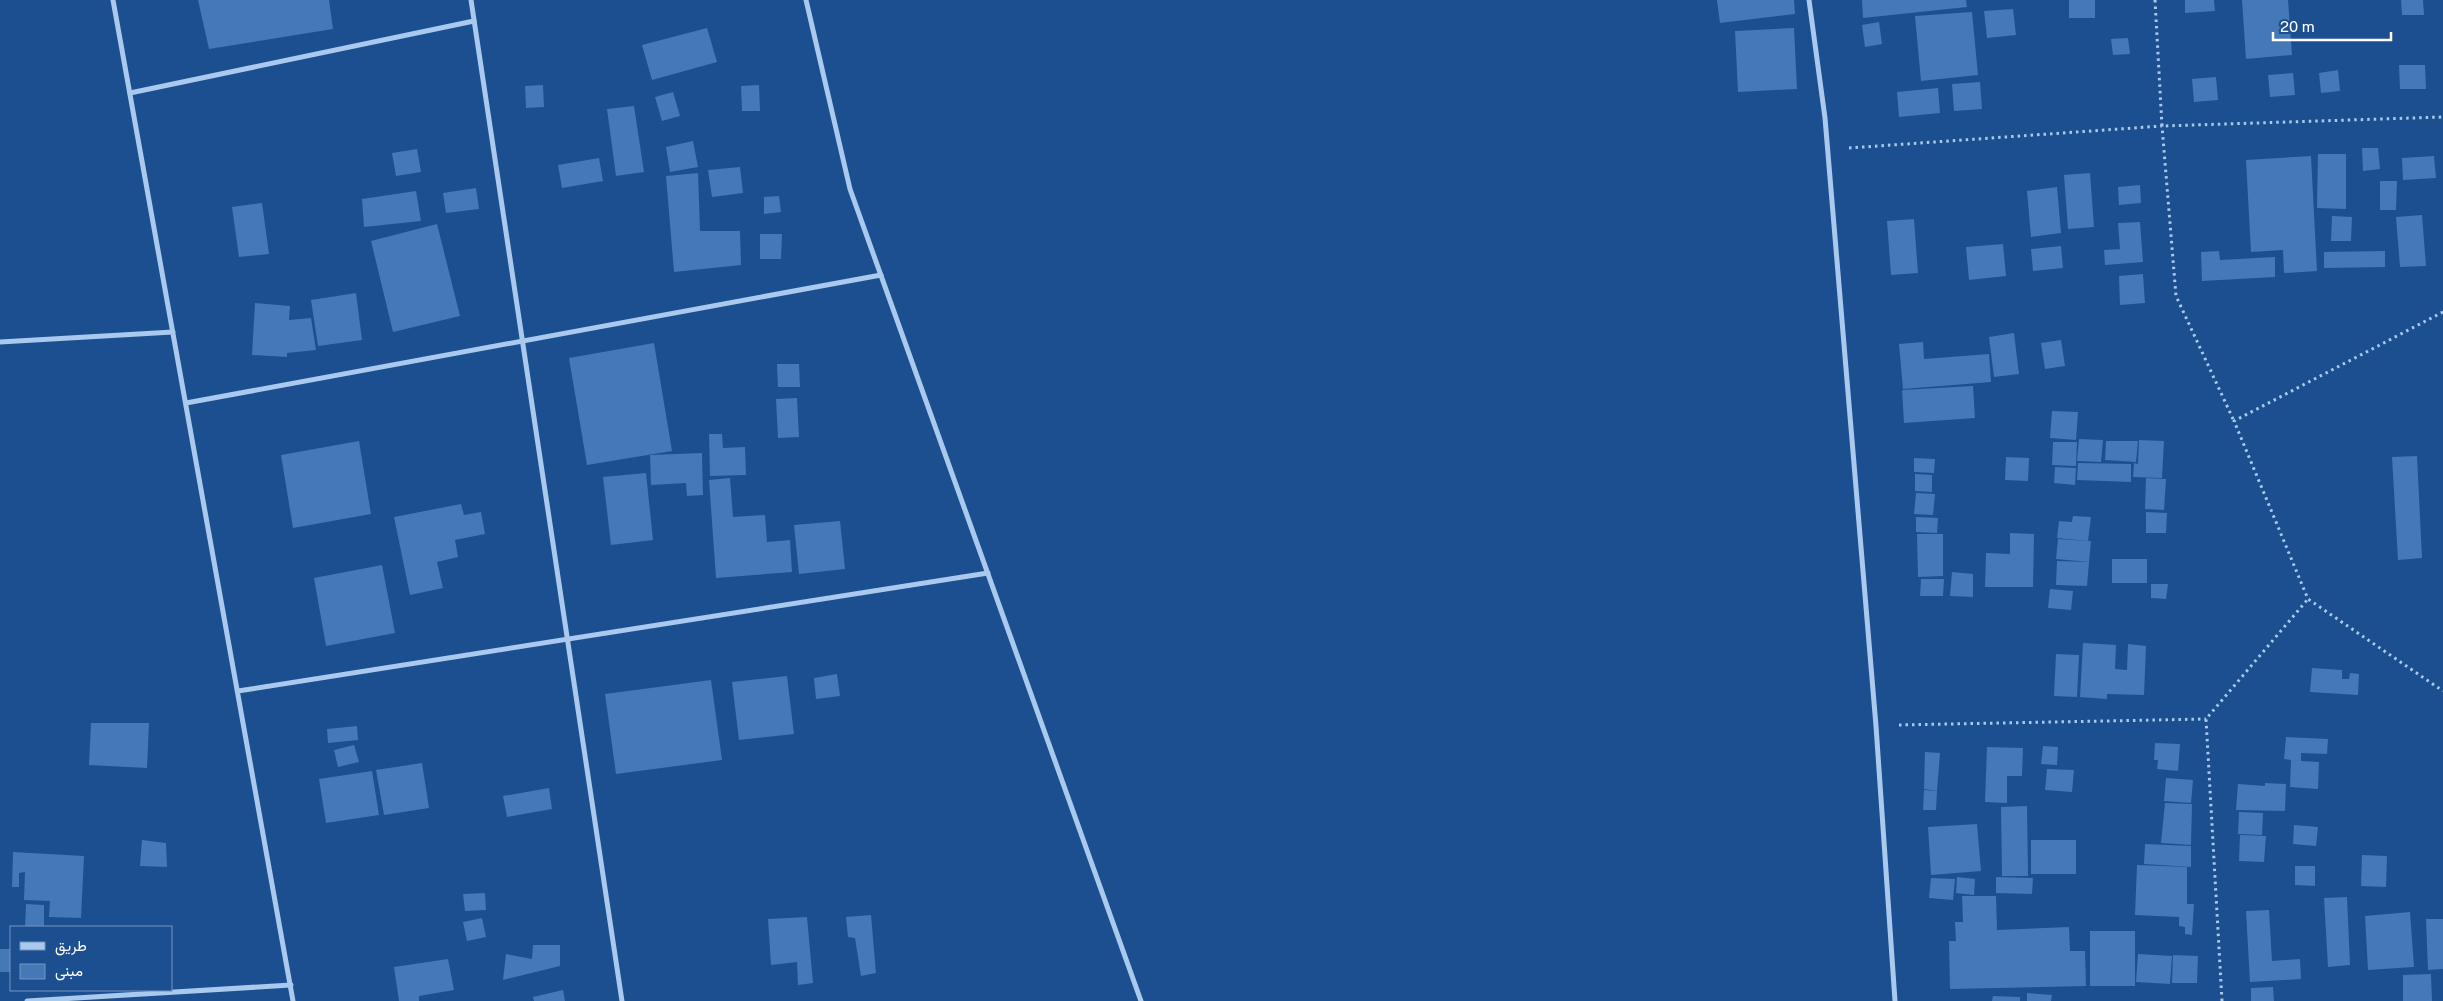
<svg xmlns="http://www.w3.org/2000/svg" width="2443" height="1001" font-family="'Public Sans',Vazirmatn,sans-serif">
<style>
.building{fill:#4478b7}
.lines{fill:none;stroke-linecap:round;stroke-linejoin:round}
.path{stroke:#a9c9ee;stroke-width:3;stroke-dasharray:2.5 4;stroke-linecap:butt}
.minor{stroke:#a9c9ee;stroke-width:5}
</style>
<rect width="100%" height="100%" fill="#1b4f8f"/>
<!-- building -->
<g class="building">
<path d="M198,0h131l4,29 -124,20z"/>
<path d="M1717,0h77l1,14 -75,9z"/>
<path d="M1862,0h104l1,7 -104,11z"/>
<rect x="2069" y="0" width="26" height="18"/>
<path d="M2185,0h29l1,11 -30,2z"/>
<path d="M2242,0h46l4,55 -46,4z"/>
<path d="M2401,0h22l1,15h-22z"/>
<path d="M2013,9l3,26 -29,3 -3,-27z"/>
<path d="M1972,12l6,63 -57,6 -6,-65z"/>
<path d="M1879,22l3,22 -17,3 -3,-22z"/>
<path d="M707,28l10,34 -65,18 -10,-35z"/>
<path d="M1794,28l3,61 -59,3 -3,-61z"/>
<path d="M2128,38l2,16 -17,1 -2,-16z"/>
<path d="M2399,65h26l1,24h-26z"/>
<path d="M2338,70l2,21 -19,2 -2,-20z"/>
<path d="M2293,73l2,22 -25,2 -2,-22z"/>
<path d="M2216,77l2,23 -24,2 -2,-23z"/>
<path d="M1980,82l2,27 -28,2 -2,-27z"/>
<path d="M543,85l1,22 -18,1 -1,-22z"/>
<path d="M759,85l1,26h-18l-1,-25z"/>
<path d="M1938,88l2,25 -41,4 -2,-25z"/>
<path d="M673,92l7,24 -18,5 -7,-24z"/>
<path d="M634,106l10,66 -28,4 -9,-67z"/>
<path d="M693,141l5,26 -28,5 -4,-25z"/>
<path d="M2362,148h16l2,21 -17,2z"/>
<path d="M417,149l4,23 -25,4 -4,-23z"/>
<path d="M2318,154h28v55l-29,-1z"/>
<path d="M2311,156l6,115 -33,2 -1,-23 -32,2 -5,-92z"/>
<path d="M2434,156l2,22 -33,2 -1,-22z"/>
<path d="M599,158l4,23 -41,7 -4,-23z"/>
<path d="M740,167l3,26 -31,4 -4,-27z"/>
<path d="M698,173l2,58h40l1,34 -67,7 -8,-96z"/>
<path d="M2090,173l4,54 -26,2 -4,-54z"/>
<path d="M2380,181h17l-1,29h-16z"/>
<path d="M2140,185l1,18 -22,2 -1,-18z"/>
<path d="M2057,187l4,46 -30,4 -4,-46z"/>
<path d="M476,188l3,21 -33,4 -3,-20z"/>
<path d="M416,191l5,30 -57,6 -2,-28z"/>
<path d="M779,196l2,16 -17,2v-17z"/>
<path d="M262,203l7,51 -30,3 -7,-50z"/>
<path d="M2422,215l4,51 -26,1 -4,-50z"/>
<path d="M2332,216l20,1 -1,24h-20z"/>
<path d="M1914,219l4,54 -27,2 -4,-54z"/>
<path d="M2140,222l3,40 -38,3 -1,-15 16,-1 -2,-26z"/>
<path d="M437,224l23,92 -67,16 -22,-91z"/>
<path d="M760,234h22l-1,25h-21z"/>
<path d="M2003,244l3,32 -37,4 -3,-33z"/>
<path d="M2061,246l2,22 -30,3 -2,-22z"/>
<path d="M2219,251l1,9 55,-3v20l-73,4 -1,-29z"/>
<path d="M2385,251v16l-61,1v-16z"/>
<path d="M2143,274l2,29 -25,2 -1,-29z"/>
<path d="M356,293l6,47 -44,6 -7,-46z"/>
<path d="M255,303l35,3 -1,14 22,-2 5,32 -29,3v4l-35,-2z"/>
<path d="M2014,333l5,41 -25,3 -5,-40z"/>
<path d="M2061,340l4,26 -20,3 -4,-26z"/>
<path d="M1923,342l1,17 65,-5 2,28 -88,7 -4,-45z"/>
<path d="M654,343l18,108 -85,14 -18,-107z"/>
<path d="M777,364h22l1,23h-22z"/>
<path d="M1973,386l2,32 -71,5 -2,-33z"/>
<path d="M797,398l2,39 -21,1 -2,-39z"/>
<path d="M2052,411l26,1 -2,28 -26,-2z"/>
<path d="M709,434h13l1,14 22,-1 1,28 -36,1z"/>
<path d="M2079,439l24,1 -2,22 -24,-1z"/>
<path d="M2139,440l25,1 -2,37 -29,-1 1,-14 4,1z"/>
<path d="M359,441l12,73 -78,14 -12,-73z"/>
<path d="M2106,441h32l-2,21 -31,-2z"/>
<path d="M2053,442h24l-1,24 -24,-1z"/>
<path d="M702,453l1,42 -16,1 -1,-13 -35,2 -1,-30z"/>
<path d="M2417,456l5,102 -24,2 -6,-103z"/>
<path d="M2006,457l23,1 -1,23 -23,-1z"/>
<path d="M1914,458l21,1 -1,14 -20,-1z"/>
<path d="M2078,463l53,1v18l-54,-2z"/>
<path d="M2055,467l21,1 -1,17 -21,-2z"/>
<path d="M646,473l7,67 -42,5 -8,-68z"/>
<path d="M1915,474l17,1v17l-17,-1z"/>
<path d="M730,478l3,39 32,-2 2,27 23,-2 2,32 -76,6 -7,-98z"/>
<path d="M2146,478l20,1 -2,31 -19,-1z"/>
<path d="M1916,493l19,1 -2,21 -19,-1z"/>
<path d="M461,504l3,11 17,-3 4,22 -30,6 3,17 -21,5 6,26 -33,7 -16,-78z"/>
<path d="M2146,512l21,1 -1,20h-20z"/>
<path d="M2073,516l18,1 -3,24 -31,-3 2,-17 13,1z"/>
<path d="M1916,517l22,1 -1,15 -21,-1z"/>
<path d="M840,521l5,48 -46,5 -5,-49z"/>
<path d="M2010,533l24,1 -1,53h-48l1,-34 24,1z"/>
<path d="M1917,534h26v42l-25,1z"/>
<path d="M2058,539l33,2 -2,21 -33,-3z"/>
<rect x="2112" y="559" width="35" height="24"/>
<path d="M2057,561l32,1 -2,24 -31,-1z"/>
<path d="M382,565l13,68 -69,13 -12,-68z"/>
<path d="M1952,572l21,2v23l-23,-1z"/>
<path d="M1921,579h23l-1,17h-23z"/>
<path d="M2151,584h17l-2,15 -15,-1z"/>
<path d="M2050,589l23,2 -2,19 -23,-2z"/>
<path d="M2083,643l33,2 -1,24 12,1 1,-26 18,2 -2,49 -37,-1v5l-27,-2z"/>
<path d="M2056,654l23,1 -2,42 -23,-1z"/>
<path d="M2312,668l30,2v9h7l1,-6 9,1 -1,21 -48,-3z"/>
<path d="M837,674l3,22 -24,3 -2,-21z"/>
<path d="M787,676l7,58 -55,6 -7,-58z"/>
<path d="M711,680l11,80 -106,14 -11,-80z"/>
<path d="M91,723h58l-2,45 -58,-3z"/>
<path d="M357,726l1,14 -30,3 -1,-14z"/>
<path d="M2286,737l42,2 -1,15 -26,-1v8l18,1 -1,27 -28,-2 1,-27 -7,-1z"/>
<path d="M2155,743l25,1 -2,27 -21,-2 1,-9h-4z"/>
<path d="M354,745l5,17 -21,5 -4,-17z"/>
<path d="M2043,746l15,1 -1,18 -16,-1z"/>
<path d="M1987,747l36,1 -1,28h-15v27l-22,-1z"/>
<path d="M1925,752l15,1 -3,38 -13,-2z"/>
<path d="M422,763l7,45 -45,7 -8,-45z"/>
<path d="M2047,769l27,1 -2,22 -27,-2z"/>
<path d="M372,771l7,44 -53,8 -7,-44z"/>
<path d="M2166,778l27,2 -2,23 -27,-2z"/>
<path d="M2265,783l21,1 -1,27 -49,-1 2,-26 27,2z"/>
<path d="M549,788l3,21 -45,8 -4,-21z"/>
<path d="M1924,790l13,1 -1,19h-13z"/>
<path d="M2165,803l27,1 -1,41 -30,-2z"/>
<path d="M2027,806l1,70h-26l-1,-69z"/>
<path d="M2239,812l24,1 -1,22 -24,-1z"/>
<path d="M1977,824l4,47 -50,4 -3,-48z"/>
<path d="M2294,825l24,2 -2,19 -23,-2z"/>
<path d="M2240,835l26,1 -2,26 -25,-1z"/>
<path d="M142,840l24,3 1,24 -27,-1z"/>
<rect x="2031" y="840" width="45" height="34"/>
<path d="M2145,844l46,2v21l-47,-3z"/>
<path d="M13,852l71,4 -3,62 -32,-1 1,-16 -26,-1 1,-28 -6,1v14h-7z"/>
<path d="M2362,855l25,1 -1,31 -25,-1z"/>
<path d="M2137,865l50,2v37h7l-2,31 -7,-1v-7l-6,-1v-9l-44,-2z"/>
<path d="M2295,866h20v20l-20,-1z"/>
<path d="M1957,877l18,2 -1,16 -18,-2z"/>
<path d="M1996,877l37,1 -1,16 -36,-1z"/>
<path d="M1931,878l24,1 -2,21 -24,-2z"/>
<path d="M485,893l1,17 -21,1 -2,-17z"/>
<path d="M1962,896h34l1,34 72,-3 1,24h15l1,35 -136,3 -1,-48h7l-1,-19h8z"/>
<path d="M2347,897l3,68 -22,2 -4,-69z"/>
<path d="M26,904l18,1v22h-19z"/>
<path d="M2269,910l3,51 28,-2 1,20 -51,3 -4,-71z"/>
<path d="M2410,912l4,55 -46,3 -3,-54z"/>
<path d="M871,915l5,58 -15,3 -6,-38 -7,-1 -2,-20z"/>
<path d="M807,917l6,66 -15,2 -1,-23 -26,3 -3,-46z"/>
<path d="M482,918l4,19 -19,4 -4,-19z"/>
<path d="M2426,919h17v50l-15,1z"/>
<rect x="2090" y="931" width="45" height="55"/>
<path d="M533,945h27v21l-57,14 3,-26 26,5z"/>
<path d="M0,949h11l-1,23h-10z"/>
<path d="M2138,954l34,2 -2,28 -34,-2z"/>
<path d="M2173,955l25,1 -1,27h-25z"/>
<path d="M448,959l6,31 -35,6v5h-20l-5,-34z"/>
<path d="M2431,974l1,27h-29v-26z"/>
<path d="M2273,987l1,14h-23v-13z"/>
<path d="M563,990l2,11h-31l-1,-4z"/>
<path d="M2027,993l25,2 -1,6h-24z"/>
<path d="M1993,996l27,1v4h-28z"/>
</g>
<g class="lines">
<!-- path -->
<g class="path">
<path d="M2155,0l7,126 281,-9"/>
<path d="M1849,148l313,-22 14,170 58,125"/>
<path d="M2443,312l-209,109 74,178 135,92"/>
<path d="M1899,725l307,-6"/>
<path d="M2222,1001l-16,-282 102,-120"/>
</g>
<!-- minor -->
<g class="minor">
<path d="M113,0l180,1001"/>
<path d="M471,0l151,1001"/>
<path d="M806,0l44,189 291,812"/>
<path d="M1809,0l16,118 51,608 19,275"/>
<path d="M130,93l344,-72"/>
<path d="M0,342l173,-10"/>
<path d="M186,403l695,-128"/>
<path d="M238,691l750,-118"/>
<path d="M27,1001l264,-16"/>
</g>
</g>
<!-- legend -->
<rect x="10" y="926" width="162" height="65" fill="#1b4f8f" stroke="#7695bc"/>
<rect x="20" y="942" width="25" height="8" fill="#a9c9ee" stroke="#7695bc"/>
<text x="55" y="951" font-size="15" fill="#ffffff">طريق</text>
<rect x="20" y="964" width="25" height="15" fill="#4478b7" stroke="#7695bc"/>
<text x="55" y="976" font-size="15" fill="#ffffff">مبنى</text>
<!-- scale -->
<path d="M2273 32v8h118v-8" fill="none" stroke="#ffffff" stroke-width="2.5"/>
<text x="2280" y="32" font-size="15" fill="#ffffff" stroke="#1b4f8f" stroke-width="4" paint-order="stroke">20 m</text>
</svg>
